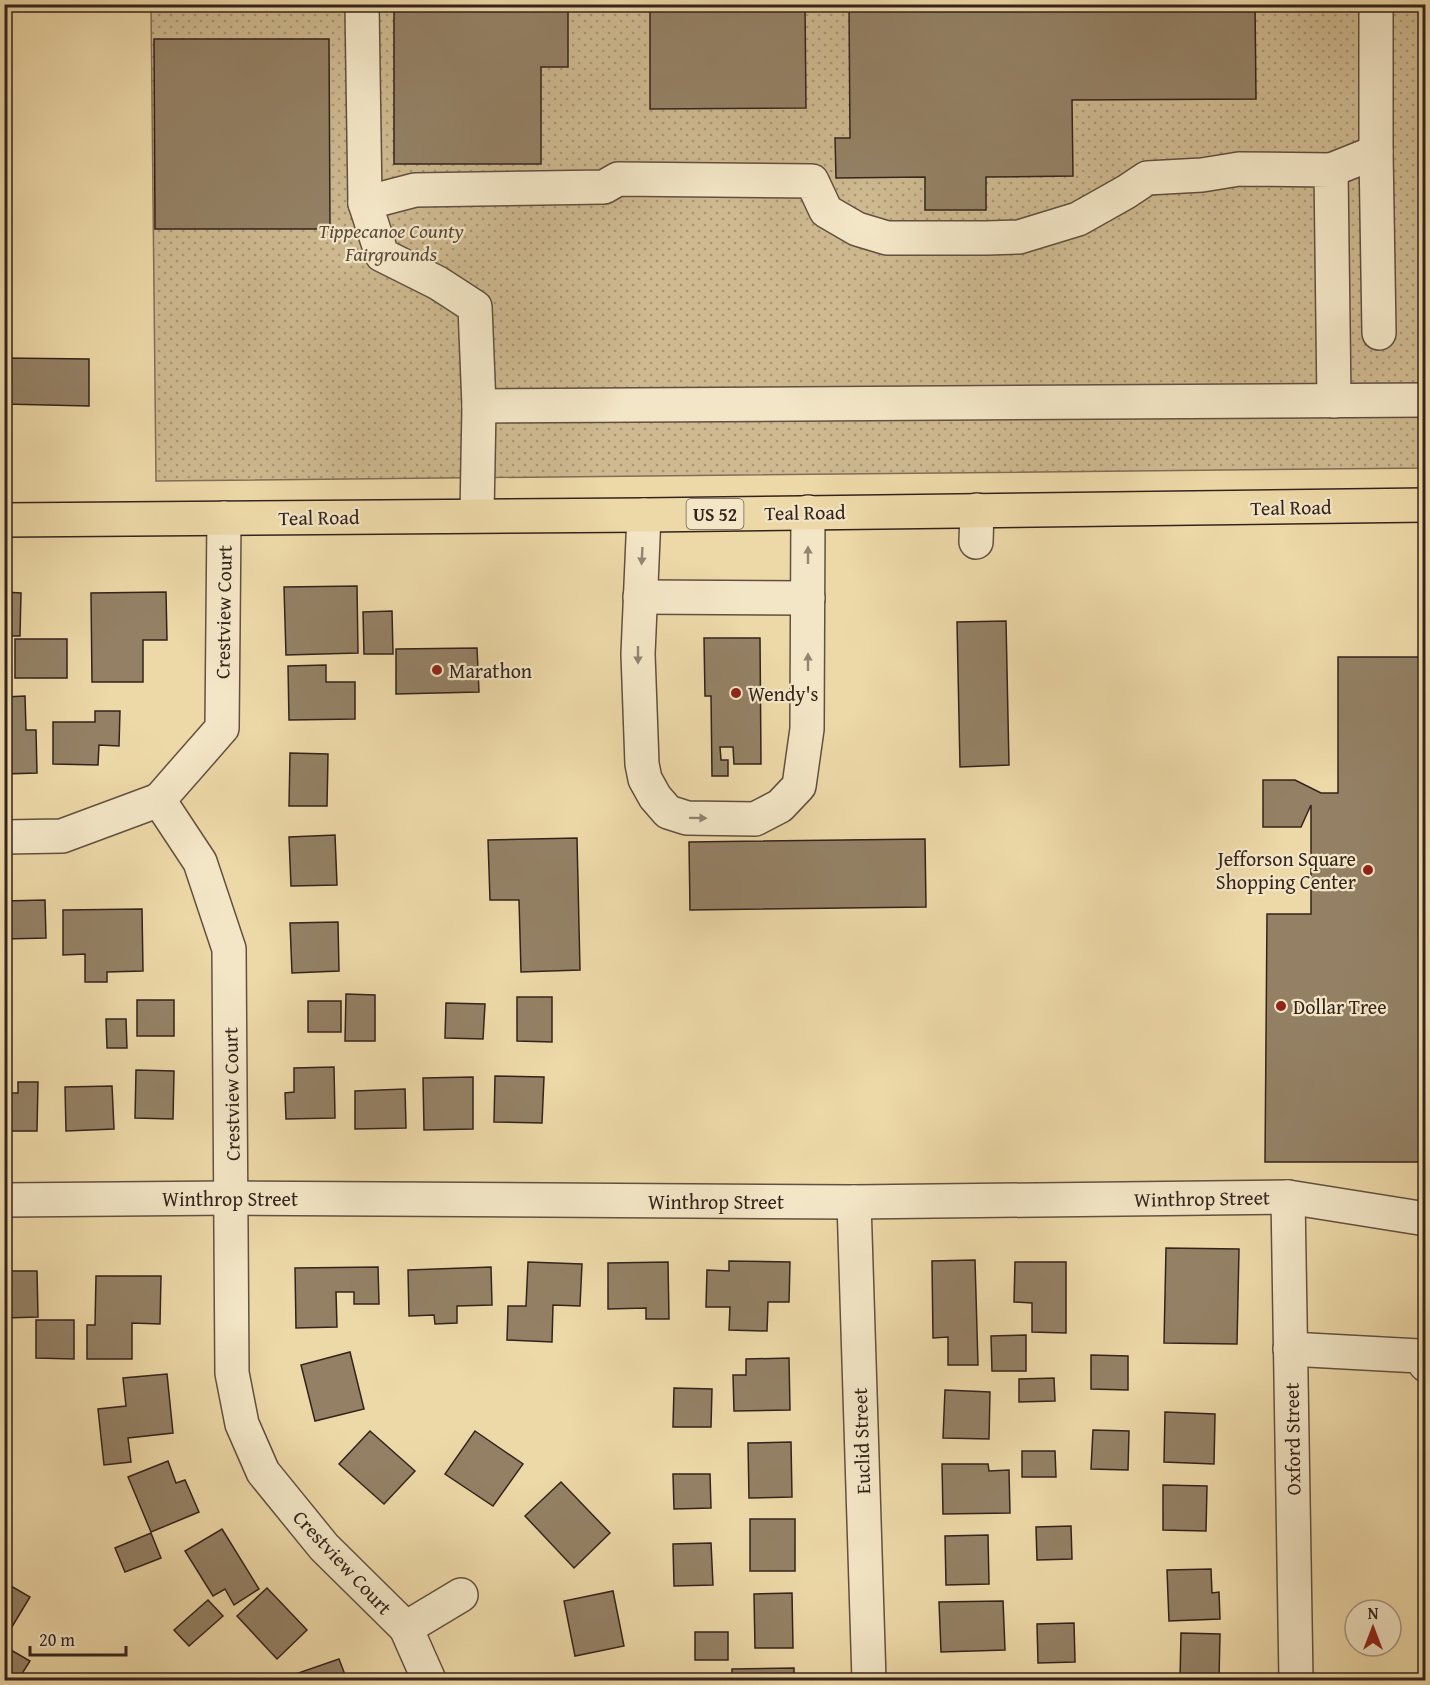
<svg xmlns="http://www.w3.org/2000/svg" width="1430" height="1685" font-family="'Gentium Book Plus',serif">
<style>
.park{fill:url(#park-dots);stroke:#816e56;stroke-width:1.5}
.building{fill:#948165;stroke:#34231d;stroke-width:1.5}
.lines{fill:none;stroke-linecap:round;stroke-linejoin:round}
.minor-casing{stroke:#625040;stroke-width:36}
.major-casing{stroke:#34231d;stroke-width:36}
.minor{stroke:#f3e6c6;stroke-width:33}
.major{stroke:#edd8a7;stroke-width:33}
.oneway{fill:#948472}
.poi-dot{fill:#8f2418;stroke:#f3e6c6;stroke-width:2}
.labels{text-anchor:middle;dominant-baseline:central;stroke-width:4.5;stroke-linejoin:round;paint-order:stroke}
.shield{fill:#f3e6c6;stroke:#6d5e50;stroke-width:1.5}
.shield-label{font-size:18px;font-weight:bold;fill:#34231d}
.park-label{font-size:20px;font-style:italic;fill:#5a483a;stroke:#f3e6c6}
.street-label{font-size:20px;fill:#34231d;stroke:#f3e6c6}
.poi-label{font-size:20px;fill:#34231d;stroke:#f3e6c6;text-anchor:start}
</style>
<defs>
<pattern id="park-dots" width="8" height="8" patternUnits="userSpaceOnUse" patternTransform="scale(1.5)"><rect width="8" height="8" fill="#ceb990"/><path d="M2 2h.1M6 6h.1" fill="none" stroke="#a89675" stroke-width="1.8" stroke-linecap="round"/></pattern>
</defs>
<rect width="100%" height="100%" fill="#edd8a7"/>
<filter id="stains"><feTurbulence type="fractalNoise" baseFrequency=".00333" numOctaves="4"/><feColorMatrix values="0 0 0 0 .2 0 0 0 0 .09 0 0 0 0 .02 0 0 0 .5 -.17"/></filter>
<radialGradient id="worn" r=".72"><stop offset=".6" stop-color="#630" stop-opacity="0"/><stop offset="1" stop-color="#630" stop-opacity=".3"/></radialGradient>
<!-- park -->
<path class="park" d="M151,5h1274v463l-1269,13z"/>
<!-- building -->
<g class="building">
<path d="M394,4h174v63h-27v97h-147z"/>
<path d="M650,4h155l1,104 -156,1z"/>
<path d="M849,4h406l1,95 -184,1 1,76 -87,1v33h-61v-33l-89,1 -1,-40h15z"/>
<path d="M154,39h175l1,190h-175z"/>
<path d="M4,358l85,1v47l-85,-2z"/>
<path d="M357,586l1,67 -72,2 -2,-68z"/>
<path d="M4,592l17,1 -1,43h-16z"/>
<path d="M166,592l1,48h-24v42h-51l-1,-89z"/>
<path d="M392,611l1,43h-29l-1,-42z"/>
<path d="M1006,621l3,144 -49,2 -3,-145z"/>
<path d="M704,638h56l1,126h-27l-1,-17h-13l1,13h7v16h-16l-1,-80h-6z"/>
<rect x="15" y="639" width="52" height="39"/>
<path d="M477,648l2,44 -83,2v-45z"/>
<path d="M1338,657h88v505h-161l2,-248h44v-109l-10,22h-38v-47h32l26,13h17z"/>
<path d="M326,665v17h29v37l-66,1 -1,-54z"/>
<path d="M25,696l1,34h10l1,43 -32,1 -1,9v-86z"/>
<path d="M95,711h25l-1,35 -20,-1 -1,20 -45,-1v-42h42z"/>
<path d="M290,753l38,1 -1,52h-38z"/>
<path d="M335,835l2,50 -46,1 -2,-49z"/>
<path d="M577,838l3,132 -59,2 -2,-72h-29l-2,-60z"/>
<path d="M925,839l1,68 -236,3 -1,-68z"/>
<path d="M45,900l1,38 -42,1v-38z"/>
<path d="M142,909l1,62 -36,1v10h-22v-28l-22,1v-45z"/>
<path d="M338,922l1,49 -47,2 -2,-50z"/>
<path d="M346,994l29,1v46h-30z"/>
<path d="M517,997h35v45l-35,-1z"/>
<rect x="137" y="1000" width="37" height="36"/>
<rect x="308" y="1001" width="33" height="31"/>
<path d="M446,1003l39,1 -2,35 -38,-1z"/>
<path d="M106,1019h20l1,29h-20z"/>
<path d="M334,1067l1,51 -49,1 -1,-26 9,-1v-24z"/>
<path d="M136,1070l38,1 -1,48 -38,-1z"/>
<path d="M495,1076l49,1 -2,46 -48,-1z"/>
<path d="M473,1077v52l-49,1 -1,-52z"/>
<path d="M18,1082h20l-1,49h-33v-38h14z"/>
<path d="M112,1086l2,43 -48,2 -1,-44z"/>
<path d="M405,1089l1,39 -51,1v-38z"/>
<path d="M1166,1248l73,1 -2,95 -73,-1z"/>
<path d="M975,1260l3,105h-30v-28l-15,1 -1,-77z"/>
<path d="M729,1261l61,1 -1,40h-21l-1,29 -38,-1 1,-23h-24l1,-37 22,1z"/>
<path d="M528,1262l54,2 -2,42 -27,-1 -1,37 -45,-2 1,-34h18z"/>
<path d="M668,1262l1,57h-23v-11l-38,1v-46z"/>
<path d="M1015,1262h51v71l-34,-1v-29l-18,-1z"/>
<path d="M378,1267l1,37h-25v-12h-18l1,35 -41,1 -1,-60z"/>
<path d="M491,1267l1,38 -35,1v17l-22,1 -1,-9 -25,1 -1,-46z"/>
<path d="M4,1271h33l1,46 -34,1z"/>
<path d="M96,1276h65l-1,48 -28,-1v36h-45v-34h8z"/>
<path d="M36,1320h38v39l-38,-1z"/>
<path d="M1026,1335v36h-34l-1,-35z"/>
<path d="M350,1352l14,57 -49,12 -14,-56z"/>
<path d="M1091,1355l37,1v34l-37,-1z"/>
<path d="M789,1358l1,52 -56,1 -1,-36h13v-16z"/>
<path d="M167,1374l6,59 -45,5 3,24 -27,3 -6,-56 28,-3 -3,-28z"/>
<path d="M1054,1378l1,23 -36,1v-23z"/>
<path d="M674,1388l38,1 -1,38h-38z"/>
<path d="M945,1390l45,2 -1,47 -46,-1z"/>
<path d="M1165,1412l50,2 -1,50 -50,-2z"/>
<path d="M1093,1430l36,1 -1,39 -37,-1z"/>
<path d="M370,1431l45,40 -31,33 -45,-40z"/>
<path d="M475,1431l48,33 -30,42 -48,-32z"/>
<path d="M791,1442l1,55 -43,1 -1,-55z"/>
<path d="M1022,1451h33l1,26h-34z"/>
<path d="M168,1461l8,22 9,-3 14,32 -48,20 -23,-55z"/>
<path d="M942,1464h46l1,7 20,-1 1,43 -67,1z"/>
<path d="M673,1474h37l1,34 -37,1z"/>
<path d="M561,1482l49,51 -36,35 -49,-52z"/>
<path d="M1163,1485l44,1 -1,45 -43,-1z"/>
<rect x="750" y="1519" width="45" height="52"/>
<path d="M1071,1526l1,33 -35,1 -1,-33z"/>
<path d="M222,1529l37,60 -25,16 -9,-16 -12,7 -28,-45z"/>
<path d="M151,1533l10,25 -36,14 -10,-24z"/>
<path d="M988,1535l1,49 -43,1 -1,-49z"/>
<path d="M711,1543l2,42 -39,1 -1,-42z"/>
<path d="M1211,1569l1,24 7,-1 1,27 -51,2 -2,-51z"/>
<path d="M4,1582l26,15 -26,43z"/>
<path d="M267,1588l40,42 -30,29 -40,-43z"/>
<path d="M613,1591l11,55 -49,10 -11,-55z"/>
<path d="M792,1593l1,55h-38l-1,-54z"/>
<path d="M208,1600l15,16 -34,30 -15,-16z"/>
<path d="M1003,1601l2,49 -64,2 -2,-50z"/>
<path d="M1074,1623l1,39 -37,1 -1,-39z"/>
<rect x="695" y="1632" width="33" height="28"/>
<path d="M1181,1633l39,1 -1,46h-39z"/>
<path d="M4,1646l26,15 -12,19h-14z"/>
<path d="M339,1659l8,21h-65l-1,-1z"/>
<path d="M794,1668v12h-62v-11z"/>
<path d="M612,1675l1,5h-74v-2z"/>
</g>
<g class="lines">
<!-- minor casing -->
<g class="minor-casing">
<g id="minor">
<path d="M362,4l3,199 17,52 56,28 37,24 4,99 -2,109"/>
<path d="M1376,152l3,181"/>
<path d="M1331,170l45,-18v-148"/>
<path d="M365,203l50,-13 189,-3 14,-8 194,2 14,30 31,18 30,9h100l32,-1 59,-18 48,-27 21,-14 55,-3 37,-6 92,1 3,231"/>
<path d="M479,406l947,-6"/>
<path d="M644,515l-6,139 4,110 3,15 10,18 13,15 19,6 68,1 25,-13 19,-20 8,-57 1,-217"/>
<path d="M224,518l-2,210 -63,72 41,62 29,87 3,424 10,51 21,48 61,75 82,81 23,52"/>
<path d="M976,542l1,-32"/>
<path d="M640,597l168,1"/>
<path d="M4,837l58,-1 97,-36"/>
<path d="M1288,1197l8,483"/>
<path d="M4,1200l228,-2 622,4 434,-5 138,22"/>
<path d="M854,1202l15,478"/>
<path d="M1290,1349l129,7 7,9"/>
<path d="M406,1628l55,-33"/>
</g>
</g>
<!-- major casing -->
<g class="major-casing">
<path id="major" d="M4,520l640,-5 782,-10"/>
</g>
<!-- minor -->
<use href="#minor" class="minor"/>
<!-- major -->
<use href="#major" class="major"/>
</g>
<!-- one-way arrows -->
<defs><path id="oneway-solid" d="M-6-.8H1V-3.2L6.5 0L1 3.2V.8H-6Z" transform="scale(1.5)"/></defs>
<g class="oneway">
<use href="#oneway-solid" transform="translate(808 555) rotate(-90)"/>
<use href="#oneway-solid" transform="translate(642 556) rotate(93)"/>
<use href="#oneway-solid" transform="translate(638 655) rotate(90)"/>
<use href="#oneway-solid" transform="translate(808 662) rotate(-90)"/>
<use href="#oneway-solid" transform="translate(698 818) rotate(1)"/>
</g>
<!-- markers -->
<g class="poi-dot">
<circle cx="437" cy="670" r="6"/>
<circle cx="736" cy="693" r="6"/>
<circle cx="1368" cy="870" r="6"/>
<circle cx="1281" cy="1006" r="6"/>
</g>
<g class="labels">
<!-- shield labels -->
<rect class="shield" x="686.5" y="499" width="57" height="30" rx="4.5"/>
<g class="shield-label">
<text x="715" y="514">US 52</text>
</g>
<!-- park labels -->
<g class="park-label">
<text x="391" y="230">Tippecanoe County<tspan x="391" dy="23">Fairgrounds</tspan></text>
</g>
<!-- street labels -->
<g class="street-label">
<text transform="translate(1291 507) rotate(-1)">Teal Road</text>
<text transform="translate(805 512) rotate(-1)">Teal Road</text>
<text transform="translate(319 517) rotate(-1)">Teal Road</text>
<text transform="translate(223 612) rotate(-89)">Crestview Court</text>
<text transform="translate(231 1094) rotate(-91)">Crestview Court</text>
<text x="230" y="1198">Winthrop Street</text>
<text transform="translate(1202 1198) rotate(-1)">Winthrop Street</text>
<text x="716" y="1201">Winthrop Street</text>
<text transform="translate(1292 1439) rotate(-91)">Oxford Street</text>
<text transform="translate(861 1441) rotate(-92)">Euclid Street</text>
<text transform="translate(343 1562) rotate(47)">Crestview Court</text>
</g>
<!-- poi labels -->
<g class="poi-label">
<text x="449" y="670">Marathon</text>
<text x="748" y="693">Wendy's</text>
<text x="1356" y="858" text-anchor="end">Jefforson Square<tspan x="1356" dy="23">Shopping Center</tspan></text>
<text x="1293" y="1006">Dollar Tree</text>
</g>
</g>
<!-- margin -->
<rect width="1430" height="1685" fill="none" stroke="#edd8a7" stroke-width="24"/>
<rect x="6" y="6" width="1418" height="1673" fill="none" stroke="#34231d" stroke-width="3"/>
<rect x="12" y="12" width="1406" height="1661" fill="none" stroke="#34231d" stroke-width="1.5"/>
<!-- north arrow -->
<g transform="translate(1373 1628)"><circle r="28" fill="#f3e6c6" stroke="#a79882" stroke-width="1.5"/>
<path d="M0-4.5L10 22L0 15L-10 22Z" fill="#8f2418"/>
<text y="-9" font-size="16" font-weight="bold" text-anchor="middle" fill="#34231d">N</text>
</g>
<!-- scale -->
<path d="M30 1646v9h96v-9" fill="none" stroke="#34231d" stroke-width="3"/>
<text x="39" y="1646" font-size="18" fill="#34231d" stroke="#f3e6c6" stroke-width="4.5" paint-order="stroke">20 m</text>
<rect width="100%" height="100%" filter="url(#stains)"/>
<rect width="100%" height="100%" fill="url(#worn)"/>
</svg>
